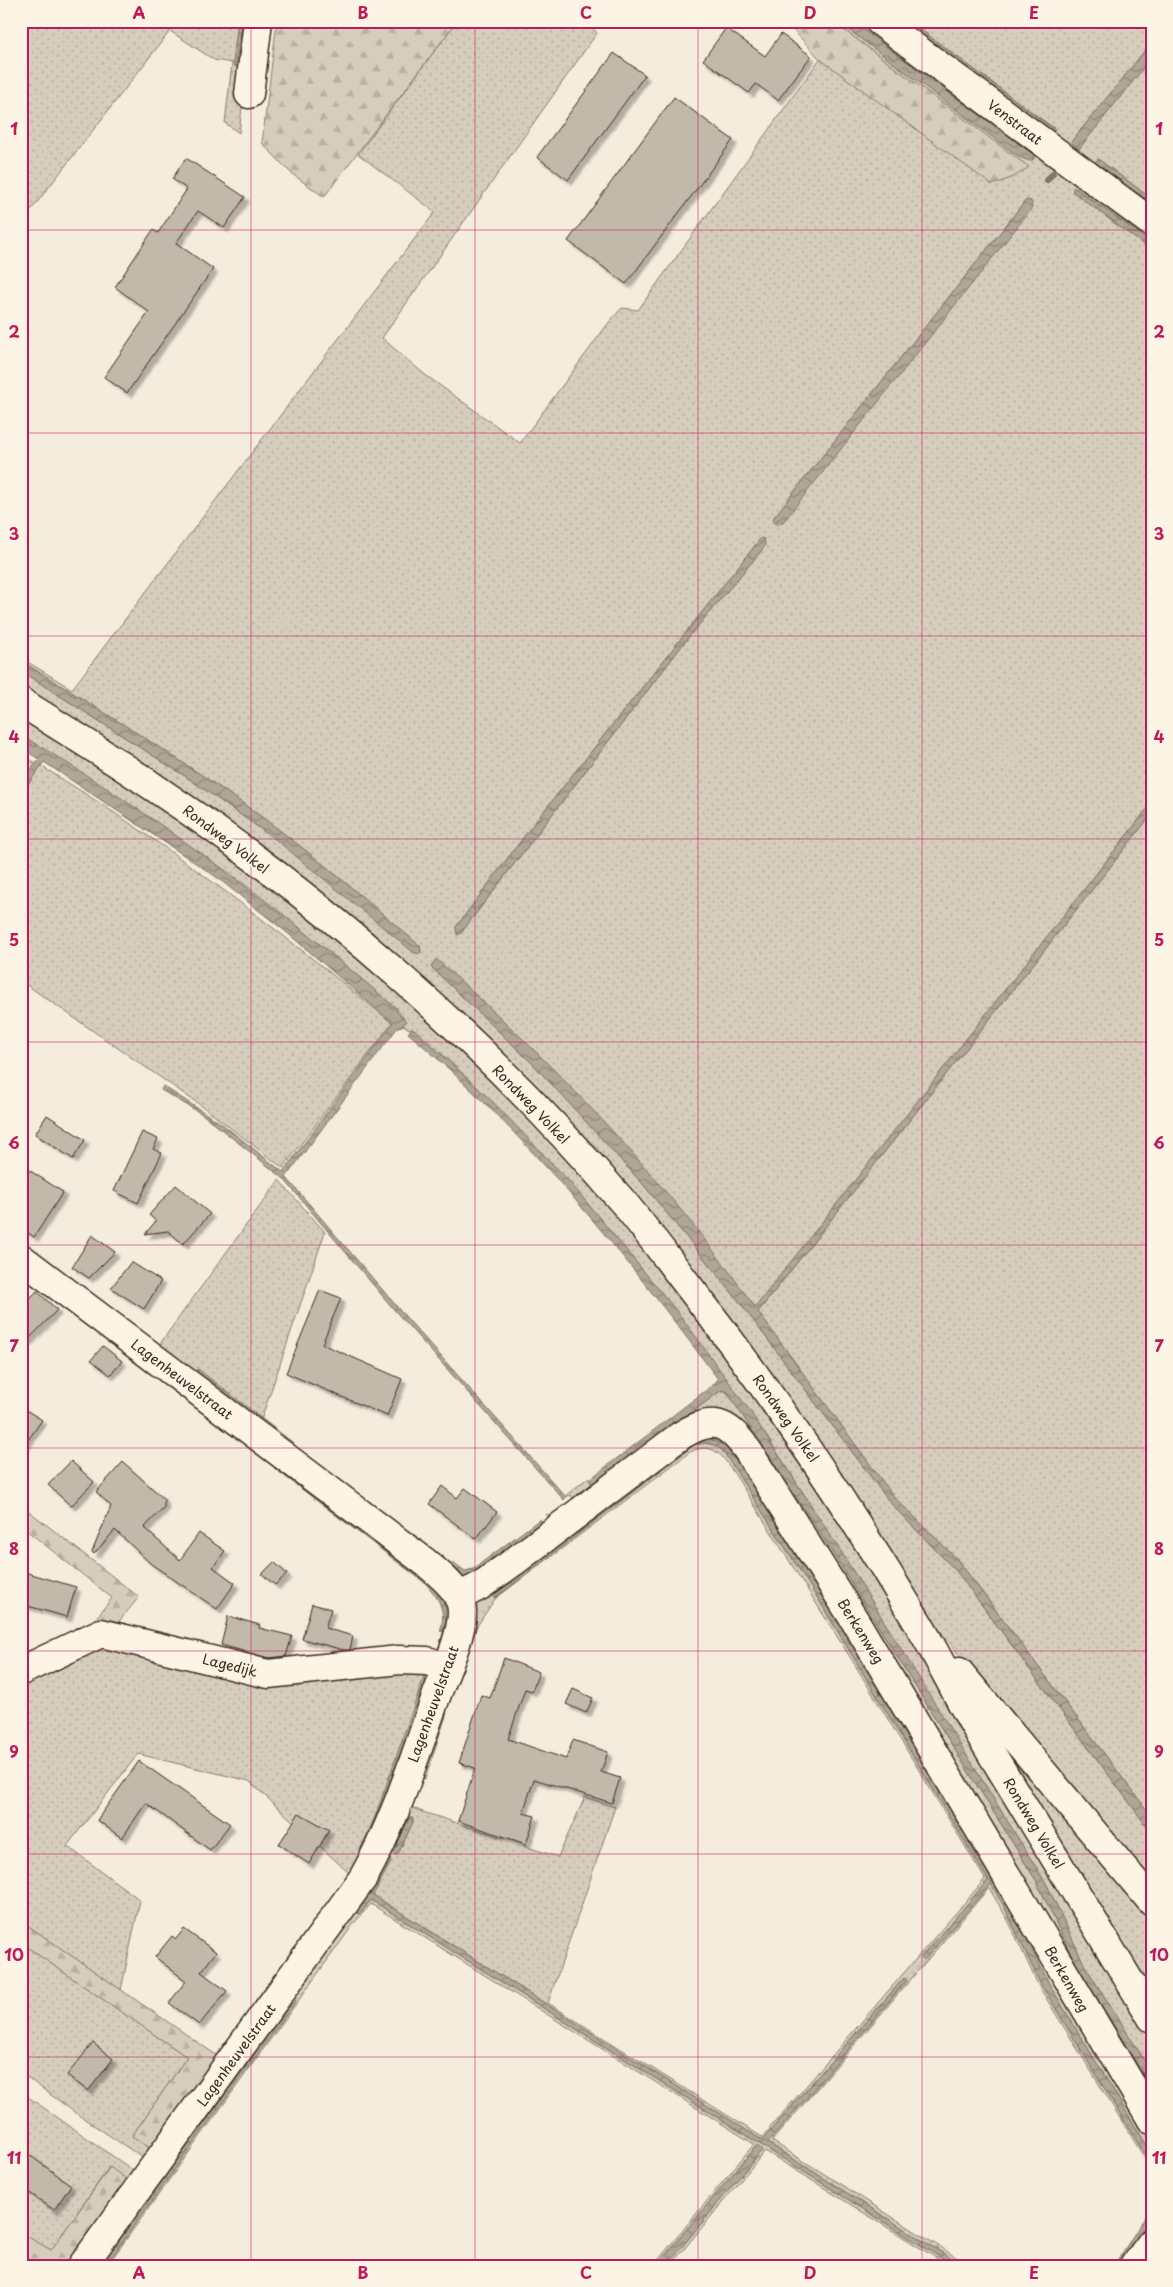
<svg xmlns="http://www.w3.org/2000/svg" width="1173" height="2287" font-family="'Playpen Sans',sans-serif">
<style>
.grass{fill:url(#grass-dots);stroke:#887c6e;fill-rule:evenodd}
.forest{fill:url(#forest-firs);stroke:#887c6e}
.water{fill:url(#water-waves);stroke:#817466}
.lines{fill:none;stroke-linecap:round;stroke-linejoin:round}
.stream{stroke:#817466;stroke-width:6}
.building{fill:#c3b9aa;stroke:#3b2a1e;filter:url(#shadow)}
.minor-casing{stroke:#3b2a1e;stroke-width:31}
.major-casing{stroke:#3b2a1e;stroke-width:31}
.minor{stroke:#fcf5e5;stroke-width:28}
.major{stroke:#fcf5e5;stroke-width:28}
.grid{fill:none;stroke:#c2185b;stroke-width:1;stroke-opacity:0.55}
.labels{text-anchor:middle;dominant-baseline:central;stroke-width:4;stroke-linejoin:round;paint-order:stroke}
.street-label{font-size:14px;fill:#3b2a1e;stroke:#fcf5e5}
.neatline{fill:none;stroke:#c2185b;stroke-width:2}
.grid-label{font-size:16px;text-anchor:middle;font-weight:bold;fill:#c2185b}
</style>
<defs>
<pattern id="grass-dots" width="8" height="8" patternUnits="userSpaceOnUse" patternTransform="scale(1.25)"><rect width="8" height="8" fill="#d6cdbd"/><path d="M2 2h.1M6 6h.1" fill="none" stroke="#b9b0a2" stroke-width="1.8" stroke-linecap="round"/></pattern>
<pattern id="forest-firs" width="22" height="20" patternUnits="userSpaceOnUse" patternTransform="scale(1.25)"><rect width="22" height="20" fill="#d6cdbd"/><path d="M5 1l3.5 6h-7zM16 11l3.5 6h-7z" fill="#b9b0a2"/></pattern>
<pattern id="water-waves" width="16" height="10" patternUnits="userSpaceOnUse" patternTransform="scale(1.25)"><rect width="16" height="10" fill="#b0a596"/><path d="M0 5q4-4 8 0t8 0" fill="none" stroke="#90877a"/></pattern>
<filter id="shadow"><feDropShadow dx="4.5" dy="4.5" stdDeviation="1" flood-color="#0004"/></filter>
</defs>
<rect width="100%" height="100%" fill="#f4eddd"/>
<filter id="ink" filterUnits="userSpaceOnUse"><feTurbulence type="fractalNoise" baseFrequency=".02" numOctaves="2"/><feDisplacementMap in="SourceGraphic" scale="10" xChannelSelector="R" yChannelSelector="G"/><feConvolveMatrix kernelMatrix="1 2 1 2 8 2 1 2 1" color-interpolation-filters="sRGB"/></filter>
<g filter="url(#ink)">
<!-- grass -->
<g class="grass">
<path d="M21,21h217l-5,42 3,4 7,-46h9l-13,112 -14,-10 7,-60 -18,-3 -44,-29 -149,192z"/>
<path d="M457,21h130l10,12 -215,305 42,36 96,69 90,-122 12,-13 16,2 182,-251 172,125 36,-17 -196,-146h5l182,135 6,3 8,-5 -182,-133h20l281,208v14l-76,-55 -4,3 80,60v552l-392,499 -6,4c-94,-126 -199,-244 -318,-346l-5,7 102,97 109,119 96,117 154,205 65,67 195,261v59l-121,-145 -101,-129 -177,-268 -35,-48 -43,-54 -139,-157 -515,-401v-19l167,107 87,61 146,113 -1,-6c-57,-49 -114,-98 -175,-141 -72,-51 -148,-97 -224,-144v-3l51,31 363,-477 -77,-58zM1026,200l5,1 -258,319 1,-3zM761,538l4,7 -3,5 -71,84 -230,299 -4,2 -1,-8 76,-101z"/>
<path d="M901,21l154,108 -146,-108h243v21l-81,100 8,7 73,-92v142l-54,-40v8l54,36v14z"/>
<path d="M21,718l138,87 83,58 132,107 146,139 87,94 89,110 105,148 351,567v44l-67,-106 -38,-81 -260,-418c-106,-160 -228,-307 -371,-437l-4,-2 -3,1 -6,-4 3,-3c-2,-4 -7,-10 -10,-14 -55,-46 -110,-94 -168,-136 -68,-48 -137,-92 -207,-137z"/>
<path d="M21,754c132,78 253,172 371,269l-109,145 -80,-61 -182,-126z"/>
<path d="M1152,814v1003l-195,-258 -63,-62 -136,-185z"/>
<path d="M279,1180l46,52 -66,194 -103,-77z"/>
<path d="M722,1390l5,2 102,155 208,335 36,77 79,129v22l-428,-696 -167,109 -11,-9 5,2 22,-17 -2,-4 -5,2 -1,-1 24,-19 4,8z"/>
<path d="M707,1428c13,2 20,5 30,14l116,185 109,180 156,268 34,53v26l-103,-170 -40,-82 -238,-391 -47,-66 -16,-7 -12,1 -116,86 -88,71 3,2 199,-153c12,-3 20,-2 29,6l94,146 171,283 -67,77 3,3 67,-77 14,25 35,75 112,183v4l-114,-185 -29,-63 -20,-34 -217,253 198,125h-7l-195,-123 139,-162 -3,-3 -142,162 -389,-245 18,-33 -2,-3 -30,49 -2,5 3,1 11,-14 583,366h-5l-184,-115 -95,115h-4l96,-116 -5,-5 -101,121h-3l101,-122 -383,-240 -16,18 -248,344h-2l190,-267 -195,267h-11l256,-352c25,-36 42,-70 59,-111l16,8 83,27 1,-5 21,7 -1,6 34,11 27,-60 30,10 -67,196 214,134 223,-258 -130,-214 -116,-184c-13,-19 -22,-42 -49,-29l-195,147 -18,27 -14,43 -9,-3c10,-28 17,-61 38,-83l199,-150zM410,1817l3,1v4l-15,32 -2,1 -3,-4z"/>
<path d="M93,1638l190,45 144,-15 -17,54 -43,116 -17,36 -101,-93 -111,-27 -71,92 73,54 -19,90 -100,-69v-247z"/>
<path d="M438,1710l9,3 -22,66 -11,-4z"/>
<path d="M1020,1757l132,162v82l-144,-236z"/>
<path d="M21,1943l166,114 -55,79 21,14 -7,10 -69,-46 -56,-41z"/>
<path d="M21,2092l116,81 -7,9 -21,-15 -58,83 -30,-17z"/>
</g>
<!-- forest -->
<g class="forest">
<path d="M277,21h180l-133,176 -33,-24 -29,-30z"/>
<path d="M785,21h47l197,146 -15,10 -22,8 -172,-126z"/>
<path d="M21,1505l118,92 -27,33 -20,-7 20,-25 -91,-72z"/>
<path d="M21,1921l198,136 -66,93 -21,-14 55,-79 -166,-114z"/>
<path d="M110,2167l20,15 -60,84h-34l-15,-9v-24l30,17z"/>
</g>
<!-- water -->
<g class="water">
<path d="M238,21h5l-8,46 -2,-4z"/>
<path d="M837,21h14l182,133 1,5 -4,2 -11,-4z"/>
<path d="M901,21h8l146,109 -5,1z"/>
<path d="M1152,42v15l-73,92 -8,-7z"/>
<path d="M1098,159l54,40v4l-54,-36 -3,-5z"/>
<path d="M1073,187l79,56v8l-79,-59z"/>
<path d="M1026,200l5,1 1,7 -248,313 -7,4 -4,-5 1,-3z"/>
<path d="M761,538l3,1 1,6 -3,5 -71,84 -230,299 -4,2 -1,-8 76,-101z"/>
<path d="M21,661c76,47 152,93 224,144 61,43 118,92 175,141l1,6 -3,2 -5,-2 -138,-113 -87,-61 -167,-107z"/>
<path d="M21,735c134,79 258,173 375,273l2,5 8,8 -4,5 -4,1 -112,150 119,139 161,181 -2,3 -168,-188 -113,-134 -81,-64 -41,-24 2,-4 59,38 61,48 110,-149 -108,-92 -70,-55 -171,-114 -23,32v-10l18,-25 -18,-11z"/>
<path d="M1152,803v11l-394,498 136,185 63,62 195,258v16l-195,-261 -65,-67 -154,-205 -96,-117 -109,-119 -102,-97 5,-8c115,101 230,221 318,347h2z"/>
<path d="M412,1028l78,71 79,82 111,134 70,96 92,142 205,332 38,81 67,106v16l-79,-129 -36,-77 -208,-335 -102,-155 -5,-2 -128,95 -4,-3v-3l124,-95 4,-5c-92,-123 -192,-247 -310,-346z"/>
<path d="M198,1369l94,73 3,4 -1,2 -100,-76z"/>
<path d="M708,1438l16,7 26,34 90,144 169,279 40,82 103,170v12l-112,-183 -35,-75 -14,-24 -67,76 -3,-3 67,-77 -171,-283 -94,-146c-9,-8 -17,-9 -29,-6l-199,153 -3,-3 204,-156z"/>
<path d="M276,1464l152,114c17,20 20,27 16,54l-4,-1c7,-20 -1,-33 -15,-48l-151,-115z"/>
<path d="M540,1519l3,3 -68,53 -11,3 -14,-11 4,-4 11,8 8,-2z"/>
<path d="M425,1674l2,3 -52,151 -16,30 -1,-4 18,-39z"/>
<path d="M410,1817l3,1v4l-15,32 -3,1 -2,-4z"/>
<path d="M389,1859l2,3 -18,33 389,245 142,-162 3,2 -139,163 195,123h-9l-583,-366 -11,14 -3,-1 1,-5z"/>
<path d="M294,1999l2,2 -191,265h-5z"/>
<path d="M757,2145l5,5 -96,116h-10z"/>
<path d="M1152,2206v9l-33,51h-5z"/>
</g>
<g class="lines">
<!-- stream -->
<path class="stream" d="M1047,180l6,-7"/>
</g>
<!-- building -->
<g class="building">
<path d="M726,28l39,28 16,-22 30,22 -33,44 -22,-16 -7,9 -46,-33z"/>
<path d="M614,53l31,22 -77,105 -31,-23z"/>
<path d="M674,97l59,43 -107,144 -58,-43z"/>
<path d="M186,158l59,39 -21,31 -26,-17 -22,32 37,26 -86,124 -23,-16 45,-65 -34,-25 38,-57 5,3 29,-44 -15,-10z"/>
<path d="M47,1115l38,25 -12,19 -38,-25z"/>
<path d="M142,1132l16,7 -5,10 9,4 -24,50 -24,-12z"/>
<path d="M21,1165l42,27 -29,45 -13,-9z"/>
<path d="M176,1185l34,29 -27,30 -15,-13 -23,3 11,-13 -7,-6z"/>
<path d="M92,1235l23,17 -26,26 -17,-11z"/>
<path d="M131,1262l30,19 -17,28 -33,-21z"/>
<path d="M320,1290l21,8 -19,46 80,35 -15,37 -101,-43z"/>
<path d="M37,1291l20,19 -36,37v-40z"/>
<path d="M103,1346l19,15 -12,14 -19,-15z"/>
<path d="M21,1407l21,13 -21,30z"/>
<path d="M71,1461l23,21 -23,24 -23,-21z"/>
<path d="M123,1462l41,37v8l-20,21 36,32 19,-27 26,18 -12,16 22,16 -18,26 -66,-45 -36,-34 -21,24 -2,-2 19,-46 -15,-14z"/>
<path d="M442,1486l15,12 8,-10 32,24 -21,27 -47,-35z"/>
<path d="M274,1562l13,12 -12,11 -13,-11z"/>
<path d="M21,1571l55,16 -9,30 -46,-13z"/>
<path d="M312,1604l19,5 -6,19 28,8 -3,14h-6l-42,-11z"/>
<path d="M228,1616l32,9 -1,3 33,8 -6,20 -17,2 -48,-13z"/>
<path d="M504,1658l35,14 -7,19 -7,-2 -17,50 58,20 7,-19 35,12 -7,20 19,6 -8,25 -78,-24 -11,34 12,3 -9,28 -68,-23 17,-53 -16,-5 22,-68 9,3z"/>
<path d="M573,1689l20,9 -7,15 -20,-9z"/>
<path d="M139,1761l91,63 -20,26 -64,-47 -24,35 -25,-18z"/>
<path d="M299,1813l30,17 -20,34 -30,-20z"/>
<path d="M184,1929l32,23 -15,20 26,19 -28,34 -30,-22 17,-22 -31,-24 17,-21 4,3z"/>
<path d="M93,2043l20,16 -25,32 -21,-16z"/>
<path d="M21,2149l50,36 -17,25 -33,-23z"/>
</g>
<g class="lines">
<!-- minor casing -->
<g class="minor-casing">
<g id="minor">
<path d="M879,21l273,202"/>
<path d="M249,94l9,-73"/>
<path d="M21,1258l404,304c15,13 38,29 37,51 0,22 -17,60 -25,81 -22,61 -41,126 -74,184l-281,388"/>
<path d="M458,1597l22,-11 32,-23 168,-127c32,-20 46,-16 68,15l109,173 295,496"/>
<path d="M21,1671l80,-38 167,41 131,-14 28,1 20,6"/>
<path d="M1134,2266l18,-24"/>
</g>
</g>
<!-- major casing -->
<g class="major-casing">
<g id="major">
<path d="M21,702c45,28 90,56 134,86 173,115 334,258 469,415 21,25 40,51 60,77 85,109 163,224 234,343 20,33 36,67 55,100 59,99 119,197 179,295"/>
<path d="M959,1672l193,230"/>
</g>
</g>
<!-- minor -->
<use href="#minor" class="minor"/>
<!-- major -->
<use href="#major" class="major"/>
</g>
</g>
<!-- grid -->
<path class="grid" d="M251,21v2245M475,21v2245M698,21v2245M922,21v2245M21,230h1131M21,433h1131M21,636h1131M21,839h1131M21,1042h1131M21,1245h1131M21,1448h1131M21,1651h1131M21,1854h1131M21,2057h1131"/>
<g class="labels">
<!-- street labels -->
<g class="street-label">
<text transform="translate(1015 122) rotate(37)">Venstraat</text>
<text transform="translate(226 839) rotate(37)">Rondweg Volkel</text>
<text transform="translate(531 1104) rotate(46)">Rondweg Volkel</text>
<text transform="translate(182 1379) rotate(37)">Lagenheuvelstraat</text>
<text transform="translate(786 1418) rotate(55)">Rondweg Volkel</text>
<text transform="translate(861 1631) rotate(58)">Berkenweg</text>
<text transform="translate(230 1665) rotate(14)">Lagedijk</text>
<text transform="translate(433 1704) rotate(-70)">Lagenheuvelstraat</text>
<text transform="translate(1034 1823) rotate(59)">Rondweg Volkel</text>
<text transform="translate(1067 1979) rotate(60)">Berkenweg</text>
<text transform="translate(236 2055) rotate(-54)">Lagenheuvelstraat</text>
</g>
</g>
<!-- margin -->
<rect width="1173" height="2287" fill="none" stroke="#fcf5e5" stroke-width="55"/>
<rect x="28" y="28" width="1118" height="2232" class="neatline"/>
<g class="grid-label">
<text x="139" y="19">A</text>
<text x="363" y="19">B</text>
<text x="586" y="19">C</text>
<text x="810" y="19">D</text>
<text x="1034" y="19">E</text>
<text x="14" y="135">1</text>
<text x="1159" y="135">1</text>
<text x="14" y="338">2</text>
<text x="1159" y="338">2</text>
<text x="14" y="540">3</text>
<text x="1159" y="540">3</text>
<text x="14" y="743">4</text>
<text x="1159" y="743">4</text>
<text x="14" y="946">5</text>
<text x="1159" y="946">5</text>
<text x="14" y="1149">6</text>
<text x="1159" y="1149">6</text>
<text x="14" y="1352">7</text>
<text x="1159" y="1352">7</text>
<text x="14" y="1555">8</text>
<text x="1159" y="1555">8</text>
<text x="14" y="1758">9</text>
<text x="1159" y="1758">9</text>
<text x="14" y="1961">10</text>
<text x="1159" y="1961">10</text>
<text x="14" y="2164">11</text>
<text x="1159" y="2164">11</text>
<text x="139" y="2279">A</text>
<text x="363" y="2279">B</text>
<text x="586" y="2279">C</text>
<text x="810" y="2279">D</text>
<text x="1034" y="2279">E</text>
</g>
</svg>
